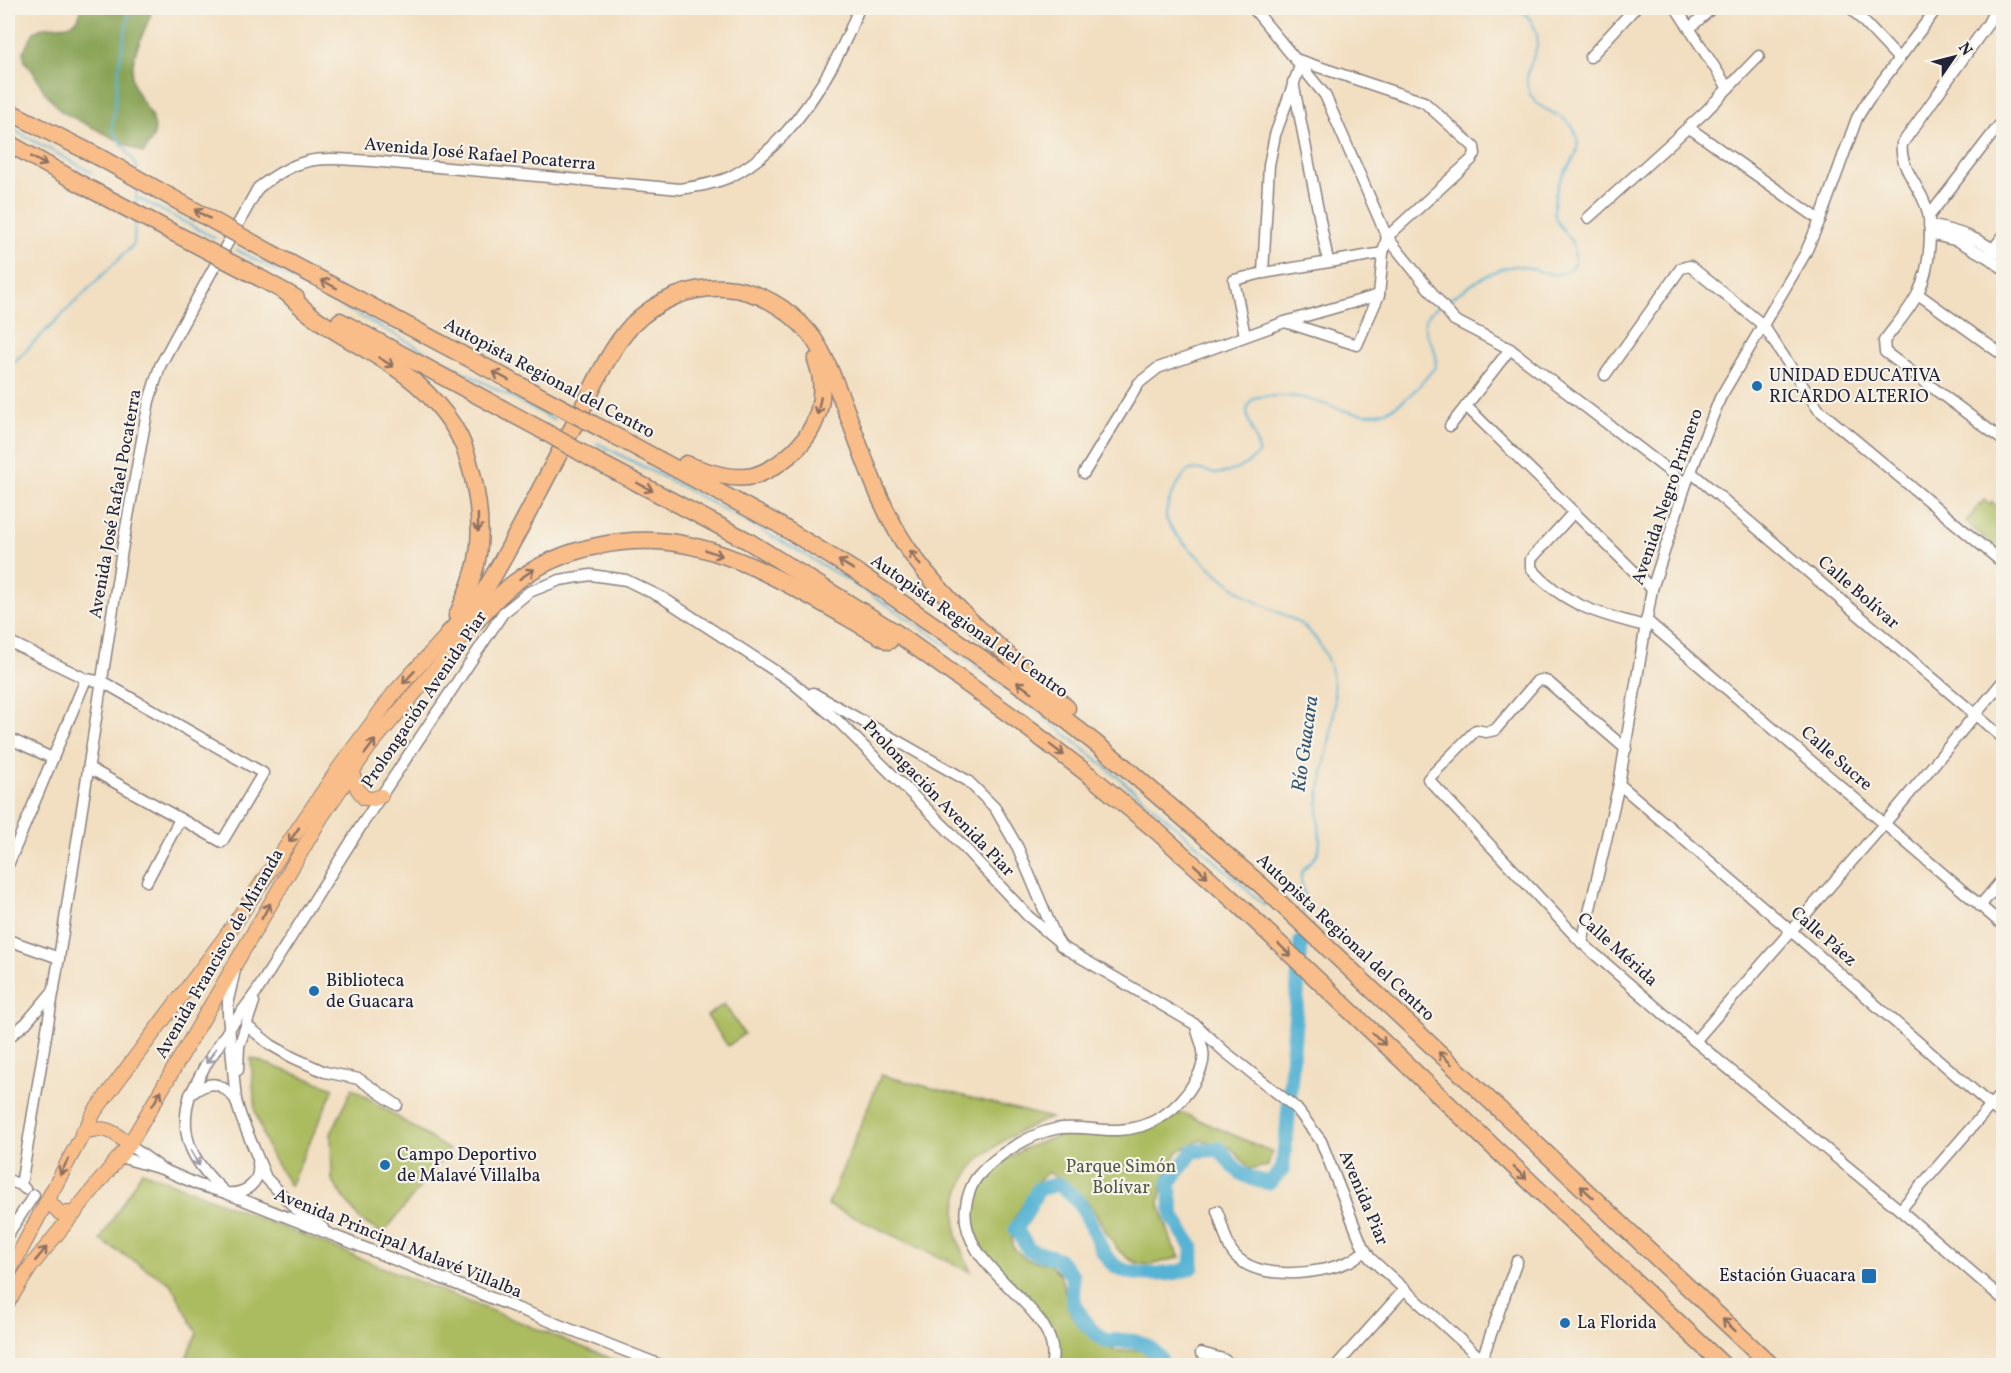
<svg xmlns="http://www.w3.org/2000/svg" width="2011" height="1373" font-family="Vollkorn,serif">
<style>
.green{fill:#abbb5e;stroke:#666e4c;stroke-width:1.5}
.forest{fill:#88a355;stroke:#556248;stroke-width:1.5}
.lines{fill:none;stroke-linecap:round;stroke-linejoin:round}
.stream{stroke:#56b3d4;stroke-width:2}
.river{stroke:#56b3d4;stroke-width:15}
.minor-casing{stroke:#8a807e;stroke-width:13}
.major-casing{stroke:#8a807e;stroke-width:16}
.highway-casing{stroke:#8a807e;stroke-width:19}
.minor{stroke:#fff;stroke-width:10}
.major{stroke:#f8bd89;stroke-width:14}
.highway{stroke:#f8bd89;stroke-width:16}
.highway-bridge-casing{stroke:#8a807e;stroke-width:19;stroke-linecap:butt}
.highway-bridge{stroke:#f8bd89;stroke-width:16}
.oneway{stroke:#8d7062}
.oneway2{stroke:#9c9ca7}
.poi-dot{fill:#1f6fb2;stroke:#f7f3e8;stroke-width:2}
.labels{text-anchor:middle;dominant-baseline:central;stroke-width:4.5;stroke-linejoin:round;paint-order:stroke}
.street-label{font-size:18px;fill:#22223b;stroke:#f7f3e8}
.poi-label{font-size:18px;fill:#22223b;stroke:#f7f3e8;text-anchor:start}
.park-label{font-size:18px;fill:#525847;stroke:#f7f3e8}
.water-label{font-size:20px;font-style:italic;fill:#345571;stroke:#f7f3e8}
</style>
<rect width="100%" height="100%" fill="#f7f3e8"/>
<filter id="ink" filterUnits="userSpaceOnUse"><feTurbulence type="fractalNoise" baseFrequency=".0167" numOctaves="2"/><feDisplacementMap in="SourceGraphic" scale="12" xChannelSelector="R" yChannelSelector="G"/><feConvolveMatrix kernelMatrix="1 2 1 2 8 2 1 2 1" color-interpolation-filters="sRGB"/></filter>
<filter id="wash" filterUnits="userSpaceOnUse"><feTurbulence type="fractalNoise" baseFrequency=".008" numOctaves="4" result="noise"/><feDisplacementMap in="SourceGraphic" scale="24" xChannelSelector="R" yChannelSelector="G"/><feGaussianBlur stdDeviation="1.35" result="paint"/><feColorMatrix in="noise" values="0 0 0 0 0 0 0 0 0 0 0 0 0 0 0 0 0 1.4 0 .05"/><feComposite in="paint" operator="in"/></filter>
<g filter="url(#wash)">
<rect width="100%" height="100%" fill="#f2dec0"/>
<!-- green -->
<g class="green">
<path d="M1984,500l6,5 2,-3 11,9v43l-37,-32z"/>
<path d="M724,1004l20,30 -16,12 -21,-30z"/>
<path d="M251,1058l83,30 -44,98 -21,-34 -14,-41z"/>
<path d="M881,1075l170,43c-32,11 -72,33 -88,64 -6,13 -8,31 -7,46 1,15 9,30 15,44l-143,-67z"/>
<path d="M352,1088l97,62 -66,84 -23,-14 -28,-39 -1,-47z"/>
<path d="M1183,1113l89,39 -4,14 -18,3 -19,-21 -30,-8 -23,11 -15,29 -4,22 14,44 7,11c-9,2 -18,6 -27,7 -33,6 -47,-35 -61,-56 -11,-16 -28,-26 -44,-36l-12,11 -25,41 2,24 13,11 23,5 11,10 11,41 11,15 33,21 29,-1 10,15h-93c-3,-9 -4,-22 -9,-31 -21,-39 -75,-72 -81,-116 -1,-12 6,-29 9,-41l43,-28 34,-13 24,-4 40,2z"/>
<path d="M142,1171l485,194h-444l14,-32 -26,-49 -71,-44z"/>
</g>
<!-- forest -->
<path class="forest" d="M82,8h71c-7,22 -22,45 -21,70 2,21 30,39 21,59 -2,6 -7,11 -10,16l-81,-41 -18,-21 -12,-21 -7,-8 -2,-10 11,-20 10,-5 25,-2 9,-6z"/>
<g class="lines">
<!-- stream -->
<g class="stream">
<path d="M130,8l-10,51 -8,71 25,36v4"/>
<path d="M8,127l85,46"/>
<path d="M136,197l79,41"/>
<path d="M136,206v-22"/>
<path d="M237,250l317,170"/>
<path d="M1444,303c18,-12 49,-36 71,-37 22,-1 45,22 60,-4 2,-31 -21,-31 -21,-52 0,-11 2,-22 7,-31 8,-16 19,-22 16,-42 -5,-24 -35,-22 -46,-41 -18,-34 31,-47 -11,-88"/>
<path d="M8,368l126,-124 1,-24"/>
<path d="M597,443c104,53 206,107 304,171 130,86 249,187 364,292"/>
<path d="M1303,915c1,-7 2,-15 1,-22 -1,-6 -4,-12 -3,-18 3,-11 16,-15 18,-26 3,-12 -2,-27 -1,-40 3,-55 34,-112 2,-164 -19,-30 -43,-30 -70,-47 -18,-11 -81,-62 -84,-81 -1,-15 12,-34 20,-45 11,-6 18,0 29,1 16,2 32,-8 43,-19 3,-18 -25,-45 -1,-57 14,-1 31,-2 46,1 29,6 59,26 89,10 17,-9 31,-26 43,-41 8,-26 -30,-39 4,-61"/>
<path d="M1301,942l1,-9"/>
</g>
<!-- river -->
<path class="river" d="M1164,1366c-14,-28 -31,-26 -59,-25l-19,-17 -13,-22 -1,-27 -14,-16 -29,-9 -13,-21 11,-17 11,-23 21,-5c6,6 15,12 20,19 25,35 16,73 73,71 15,0 26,0 40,-7v-20l-19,-30 -4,-34 24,-32 27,-2c15,22 23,29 49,34l13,-13 5,-40 14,-188"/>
</g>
</g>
<g filter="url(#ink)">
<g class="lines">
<!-- minor casing -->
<g class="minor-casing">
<g id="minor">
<path d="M1253,8l72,87 62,142 67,83 56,29 176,135"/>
<path d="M1676,8l52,80"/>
<path d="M1851,8l48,51"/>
<path d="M1996,8l-9,17 -85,119c-3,19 13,38 21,55 12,22 7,71 -5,94 -8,17 -23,33 -34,48l1,11 119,89"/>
<path d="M1691,27l21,-19"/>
<path d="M1590,57l45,-49"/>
<path d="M1295,59l129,43 50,45 1,7 -4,6 -84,77 -4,16"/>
<path d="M1293,82l35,179"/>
<path d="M1688,127l132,93"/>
<path d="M1929,216l75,-97"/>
<path d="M1588,218l117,-106 54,-56"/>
<path d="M1929,225c31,7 49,12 75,32"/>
<path d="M1930,234l28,7 29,16 17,12"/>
<path d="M1989,254l15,-19"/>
<path d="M1263,273l120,-20 -4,42"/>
<path d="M1918,294l86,62"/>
<path d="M1245,336l-11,-56 29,-7 6,-108 6,-30 25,-69"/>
<path d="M1510,349l-44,57 186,183"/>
<path d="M1605,375l76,-107 9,-2 73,59 55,84 186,155"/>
<path d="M1450,426l16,-20"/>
<path d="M1691,472l313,267"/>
<path d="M1084,473l55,-90 19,-15 127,-46 94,-27 -22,50 -72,-23"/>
<path d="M1574,512l-43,47v9c33,37 67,46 114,58"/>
<path d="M1646,620l358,306"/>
<path d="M8,641l78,38 17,3 160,91 -41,69 -133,-74"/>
<path d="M813,693l155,88 27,27 23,40 38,90"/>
<path d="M8,738l44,20"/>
<path d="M1626,749l-78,-67 -6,-2 -5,1 -42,49 -9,2 -10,-2 -48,49 154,164 113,98 205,169 104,90"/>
<path d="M1619,784l172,147 213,186"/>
<path d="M8,865l78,-186"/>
<path d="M147,881l33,-62"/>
<path d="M1980,906l24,-29"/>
<path d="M8,940l51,18"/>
<path d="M1582,943l37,-159 33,-195 34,-105 34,-86 85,-144 15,-34 37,-102 11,-18 69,-92"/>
<path d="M235,970l-7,30v14l8,87 5,16 25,61 31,32 26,18"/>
<path d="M246,1025l25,20 21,12 33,15 34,7 38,26"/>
<path d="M8,1038l18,-15 28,-33"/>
<path d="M1695,1041l190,-218 119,-143"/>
<path d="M238,1070l1,-24 15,-44"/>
<path d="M190,1095l15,-29 24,-37 28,-38 104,-165 142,-213 26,-21 31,-12 31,-5 35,5 37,18 129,84 44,37 111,110 81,87 30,25 3,5 135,79 28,26 72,57 25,33 41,104 8,13 119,108"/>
<path d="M236,1100c-16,-19 -26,-21 -46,-5 -13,43 5,70 36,98 19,2 35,-10 32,-30"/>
<path d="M129,1145l28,20"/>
<path d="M120,1157l42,12 37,16 27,8 437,173"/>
<path d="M8,1180l13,5 4,4"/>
<path d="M21,1185l38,-227 63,-408 27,-149 11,-35 15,-28 83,-150c44,-34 60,-30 113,-27l309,28c18,-3 34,-5 50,-12 60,-30 106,-108 129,-169"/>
<path d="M1900,1210l104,-120"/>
<path d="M1217,1211c5,12 8,28 14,39 21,33 89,25 119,11 5,-3 10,-7 16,-10"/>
<path d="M8,1234l26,-39"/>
<path d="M1201,1353l22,6 10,7"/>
<path d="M1482,1359l35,-98"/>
<path d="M1051,1366c17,-60 -101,-95 -84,-166 2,-8 5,-17 11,-24 17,-20 52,-42 77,-47 20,-4 43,2 63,1 33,-1 61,-20 77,-49 5,-8 10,-20 8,-30 -1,-8 -6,-17 -7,-26"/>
<path d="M1336,1366l68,-76"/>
</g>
</g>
<!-- major casing -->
<g class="major-casing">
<g id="major">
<path d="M352,772l5,16 7,10 10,1 7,-3"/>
<path d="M82,1133c22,-8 31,-3 47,12"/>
<path d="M49,1199l3,6 8,8h15"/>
<path d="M8,1274l87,-163 131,-175 113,-168 55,-75 54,-59"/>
<path d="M8,1302l23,-36 98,-121 193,-329 47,-69 101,-119"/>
</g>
</g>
<!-- highway casing -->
<g class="highway-casing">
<g id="highway">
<path d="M8,111l91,46"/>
<path d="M8,143l80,45"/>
<path d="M271,253l282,150"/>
<path d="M260,278l36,20"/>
<path d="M287,293c8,8 17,17 27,24 26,19 55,33 82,51 27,18 56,48 68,79 12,33 20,78 13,113 -4,19 -12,38 -20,56"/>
<path d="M340,321l200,108"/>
<path d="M606,431l170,92 84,51 176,122 83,66 143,124 510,480"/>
<path d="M594,460l154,81 147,91 125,90 73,56 66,55 84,76 481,457"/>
<path d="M686,464c20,8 46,17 67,12 12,-3 24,-11 33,-18 30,-23 44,-61 30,-98"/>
<path d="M470,628c14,-15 28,-33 44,-45 25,-19 53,-31 83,-37 19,-4 40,-6 59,-5 79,3 165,63 233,100"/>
<path d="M448,634c10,-11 22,-23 31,-35 15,-22 28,-48 41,-71 18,-35 37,-70 55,-105 17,-32 32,-71 57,-98 25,-25 58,-39 93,-37 33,2 63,20 84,45 15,18 23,43 32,64 21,53 38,113 72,159 41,56 103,105 154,152"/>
</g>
</g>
<!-- minor -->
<use href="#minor" class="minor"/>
<!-- major -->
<use href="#major" class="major"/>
<!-- highway -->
<use href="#highway" class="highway"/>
<!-- highway-bridge casing -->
<g class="highway-bridge-casing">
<g id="highway-bridge">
<path d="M99,157l172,96"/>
<path d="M88,188l172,90"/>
<path d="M553,403l53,28"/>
<path d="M540,429l54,31"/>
</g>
</g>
<!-- highway-bridge -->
<use href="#highway-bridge" class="highway-bridge"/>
</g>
<!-- one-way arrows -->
<defs><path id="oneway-shaft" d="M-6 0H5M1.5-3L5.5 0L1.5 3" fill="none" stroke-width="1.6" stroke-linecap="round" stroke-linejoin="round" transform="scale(1.5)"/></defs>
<g class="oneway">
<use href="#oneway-shaft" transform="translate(39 161) rotate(29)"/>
<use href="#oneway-shaft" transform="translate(202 214) rotate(-151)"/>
<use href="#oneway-shaft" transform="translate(329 284) rotate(-152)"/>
<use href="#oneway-shaft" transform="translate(386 362) rotate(32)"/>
<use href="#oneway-shaft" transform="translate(501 376) rotate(-152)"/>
<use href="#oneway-shaft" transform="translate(819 406) rotate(101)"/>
<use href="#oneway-shaft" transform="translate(645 487) rotate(28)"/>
<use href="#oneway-shaft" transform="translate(478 523) rotate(89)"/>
<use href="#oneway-shaft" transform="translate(714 553) rotate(20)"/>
<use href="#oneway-shaft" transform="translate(915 558) rotate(-127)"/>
<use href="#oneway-shaft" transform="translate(846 565) rotate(-149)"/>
<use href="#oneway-shaft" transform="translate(527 574) rotate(-34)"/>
<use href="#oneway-shaft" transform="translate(409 677) rotate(133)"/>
<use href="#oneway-shaft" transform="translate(1024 687) rotate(-145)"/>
<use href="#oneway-shaft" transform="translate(370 747) rotate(-53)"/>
<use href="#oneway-shaft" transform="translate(1057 750) rotate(37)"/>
<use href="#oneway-shaft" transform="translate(294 835) rotate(124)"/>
<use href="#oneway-shaft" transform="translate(1201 871) rotate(42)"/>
<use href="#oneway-shaft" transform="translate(266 911) rotate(-61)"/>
<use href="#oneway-shaft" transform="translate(1285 950) rotate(44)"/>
<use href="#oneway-shaft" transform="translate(1379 1039) rotate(43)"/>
<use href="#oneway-shaft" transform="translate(1445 1058) rotate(-137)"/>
<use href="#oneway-shaft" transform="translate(157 1098) rotate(-59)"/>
<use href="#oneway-shaft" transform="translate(64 1167) rotate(117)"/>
<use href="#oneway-shaft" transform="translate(1520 1173) rotate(43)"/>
<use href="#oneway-shaft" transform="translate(1587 1192) rotate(-137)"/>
<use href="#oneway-shaft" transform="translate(41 1254) rotate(-50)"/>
<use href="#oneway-shaft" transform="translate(1729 1325) rotate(-137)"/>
</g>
<g class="oneway2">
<use href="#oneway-shaft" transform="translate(211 1056) rotate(123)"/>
<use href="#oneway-shaft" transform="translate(195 1158) rotate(61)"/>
</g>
</g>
<!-- markers -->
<g class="poi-dot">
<circle cx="1757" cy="386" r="6"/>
<circle cx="314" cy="991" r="6"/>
<circle cx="385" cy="1165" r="6"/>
<rect x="1861" y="1268" width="16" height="16" rx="3"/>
<circle cx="1565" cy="1323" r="6"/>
</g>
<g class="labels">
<!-- street labels -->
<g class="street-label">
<text transform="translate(480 155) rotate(5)">Avenida José Rafael Pocaterra</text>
<text transform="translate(549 379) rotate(28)">Autopista Regional del Centro</text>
<text transform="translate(1668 497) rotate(-71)">Avenida Negro Primero</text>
<text transform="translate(116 504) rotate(-80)">Avenida José Rafael Pocaterra</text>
<text transform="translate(1858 593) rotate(41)">Calle Bolívar</text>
<text transform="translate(969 627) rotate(35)">Autopista Regional del Centro</text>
<text transform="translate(425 700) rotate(-56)">Prolongación Avenida Piar</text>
<text transform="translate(1836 759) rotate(41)">Calle Sucre</text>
<text transform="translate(938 799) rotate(46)">Prolongación Avenida Piar</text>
<text transform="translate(1823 937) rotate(41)">Calle Páez</text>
<text transform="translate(1345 938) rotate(43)">Autopista Regional del Centro</text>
<text transform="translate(1617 950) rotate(42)">Calle Mérida</text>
<text transform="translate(220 954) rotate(-60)">Avenida Francisco de Miranda</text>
<text transform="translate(1363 1198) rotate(67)">Avenida Piar</text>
<text transform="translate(398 1244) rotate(22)">Avenida Principal Malavé Villalba</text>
</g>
<!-- poi labels -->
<g class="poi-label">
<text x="1769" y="376">UNIDAD EDUCATIVA<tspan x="1769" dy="21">RICARDO ALTERIO</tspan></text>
<text x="326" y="981">Biblioteca<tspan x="326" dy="21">de Guacara</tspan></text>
<text x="397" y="1155">Campo Deportivo<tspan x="397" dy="21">de Malavé Villalba</tspan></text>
<text x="1856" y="1276" text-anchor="end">Estación Guacara</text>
<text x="1577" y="1323">La Florida</text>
</g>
<!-- park labels -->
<g class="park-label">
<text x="1121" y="1167">Parque Simón<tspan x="1121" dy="21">Bolívar</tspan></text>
</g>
<!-- water labels -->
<g class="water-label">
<text transform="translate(1306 744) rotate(-82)">Río Guacara</text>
</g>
</g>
<!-- margin -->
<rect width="2011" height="1373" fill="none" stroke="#f7f3e8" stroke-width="30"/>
<!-- north arrow -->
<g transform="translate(1954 57) rotate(55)" stroke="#f7f3e8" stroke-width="4.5" paint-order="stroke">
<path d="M0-4.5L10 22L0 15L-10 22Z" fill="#22223b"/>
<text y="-9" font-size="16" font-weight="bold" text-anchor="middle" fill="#22223b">N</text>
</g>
</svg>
